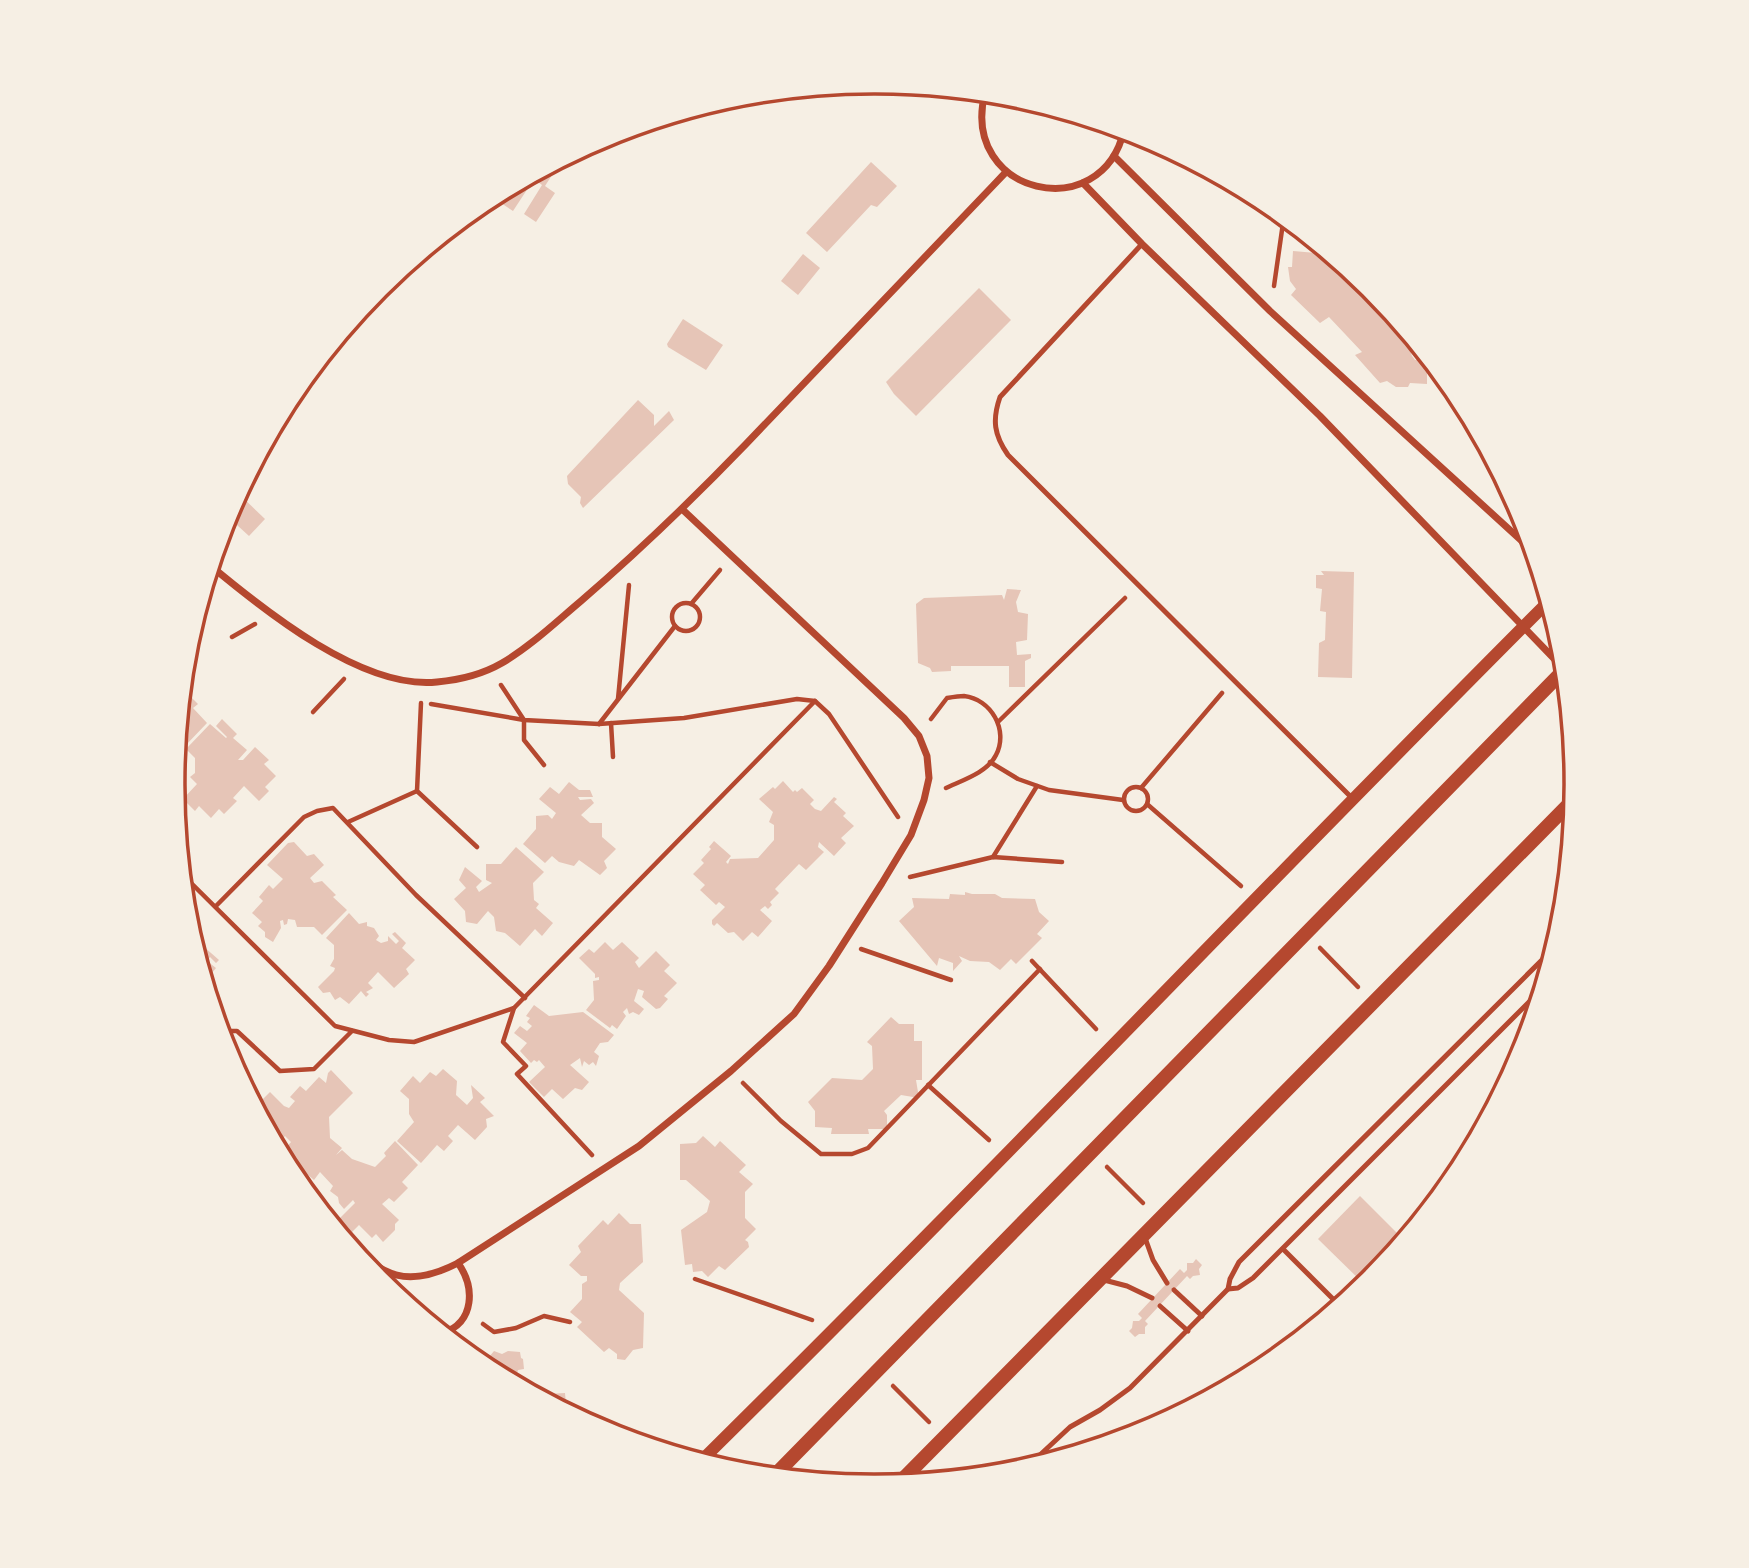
<svg xmlns="http://www.w3.org/2000/svg" width="1749" height="1568" font-family="'Nunito Sans',sans-serif">
<style>
.building{fill:#e6c5b7}
.lines{fill:none;stroke-linecap:round;stroke-linejoin:round}
.path{stroke:#b5482f;stroke-width:4.5}
.service{stroke:#b5482f;stroke-width:5}
.minor{stroke:#b5482f;stroke-width:7}
.tertiary{stroke:#b5482f;stroke-width:12}
.secondary{stroke:#b5482f;stroke-width:14}
.rim{fill:none;stroke:#b5482f;stroke-width:3.5}
</style>
<rect width="100%" height="100%" fill="#f6efe4"/>
<!-- building -->
<g class="building">
<path d="M871,162l26,24 -20,21 -6,-2 -44,47 -21,-19z"/>
<path d="M546,168l8,4 -9,14 10,7 -19,29 -12,-8 18,-29 -8,-6 -21,32 -15,-10 7,-12 28,-14 3,2 4,-6z"/>
<path d="M1293,251l35,3 10,16 5,-5 28,23 38,47 -4,4 9,11 -3,3 1,3 3,4 7,-1 1,9 4,-3v19l-17,-1 -2,4h-12l-9,-6 -7,2 -25,-28 7,-3 -33,-35 -9,6 -29,-28 5,-6 -6,-8 -2,-14h4z"/>
<path d="M803,254l17,14 -22,27 -17,-14z"/>
<path d="M979,288l32,32 -95,96 -22,-22 -8,-12z"/>
<path d="M683,319l40,26 -17,25 -38,-23 -1,-3z"/>
<path d="M638,400l16,15v11l15,-15 5,9 -91,88 -3,-5 1,-6 -13,-13 -1,-8z"/>
<path d="M239,494l26,25 -16,17 -23,-21z"/>
<path d="M1321,571l33,1 -2,106 -34,-1 1,-34 6,-3 1,-28 -6,-1 2,-22 -6,-1v-13h8z"/>
<path d="M1007,589l14,1 -5,12 2,10 10,2 -1,26 -11,2 1,13 14,-1v4l-6,3v26h-16v-21h-58v5l-19,1 -2,-4 -12,-5 -2,-59 8,-6 78,-3 2,5z"/>
<path d="M185,691l13,13 -5,4 14,15 -22,23 -8,-8 5,-44z"/>
<path d="M222,719l15,15 -4,4 14,12 -9,10h5l12,-13 14,13 -5,4 12,12 -11,11 4,4 -10,10 -15,-15 -11,12 4,3 -13,13 -5,-5 -8,9 -12,-12 -4,5 -12,-12 14,-15 -7,-7 5,-4v-15l-9,-9 24,-25 16,14 1,-1 -11,-11z"/>
<path d="M783,781l10,11 2,-2 2,2 5,-4 12,12 -4,4 5,5 6,2 13,-14 3,2 -3,3 12,11 -3,3 11,10 -13,12 5,5 -12,13 -15,-14 -1,5 6,5 -18,18 -7,-6 -24,25 4,4 -9,9 2,3 -4,4 -3,-3 -5,4 12,11 -14,16 -6,-5 -9,9 -9,-9 -6,1 -11,-10 -3,3 -2,-2v-4l13,-13 -6,-5 -3,3 -16,-15 5,-5 -12,-11 11,-11 -3,-3 10,-11 -2,-2 5,-6 17,15 -5,6 2,2 2,-5 28,-1 16,-18v-15l-5,-3 4,-10 -14,-13 14,-12 2,2z"/>
<path d="M569,782l10,8h11l3,7h-15l2,3 11,-1 3,4 -13,12 9,8h12v14l14,12 -12,12 3,7 -7,7 -21,-15 -5,6 -15,-4 -7,-6 -7,7 -22,-19 13,-15v-13l12,-1 4,4 4,-6 -17,-14 11,-12 9,7z"/>
<path d="M294,842l13,14 7,-2 10,11 -14,13 4,5 8,-2 14,14 -3,2 14,13 -25,25 -8,-8h-17l-2,-7 -7,-1 -1,5 -3,1 -1,-5 -3,1 1,7 -8,14 -8,-5v-5l-7,-6 4,-4 -10,-9 11,-12 -4,-4 10,-12 4,4 10,-10 -16,-14 21,-22z"/>
<path d="M516,847l28,25 -11,11 1,17 5,4 -3,4 17,15 -11,13 -7,-7 -15,17 -15,-13 -9,-2 -2,-14 -6,-6 -11,13 -11,-2 -1,-11 -11,-12 12,-11 -7,-8 6,-13 17,14 -6,6 3,5 13,-9 -6,-3v-16h15z"/>
<path d="M965,892l7,2h23l7,4 33,1 4,13 10,9 -12,13 5,4 -26,26 -5,-5 -11,11 -11,-8 -19,-1 -11,-5 3,5 -9,10v-8l-14,-5 -2,8 -38,-45 15,-14 -2,-9 37,1 1,-5 15,1z"/>
<path d="M349,913l10,11 8,-2v4l7,2 5,8 -3,4 5,3 7,-2v-5l8,8 3,-3 -7,-7 3,-2 11,11 -4,5 13,12 -9,9 3,5 -15,14 -16,-16 -10,11 5,5 -7,4 3,2 -3,3 -5,-6 -12,13 -9,-7 -5,3 -5,-8 -7,1 -5,-6 16,-16 1,-3 -5,-2 4,-7v-14l-8,-7z"/>
<path d="M195,939l24,21 -3,3 -6,-6 -3,4 9,7 -11,13 4,4 -2,3 -14,-46z"/>
<path d="M605,942l8,8 9,-8 17,16 -4,4 4,6 17,-17 14,14 -6,6 13,12 -13,13 4,3 -8,9 -4,1 -14,-12 2,-6 -6,-2 -4,12 10,8 -5,6 -6,-3 -4,2 -2,-6 -4,4 3,4 -9,13 -5,-4 -2,3 -24,-18 8,-10 -1,-19 6,-1v-3l-4,1v-4l-16,-16 10,-9 5,4z"/>
<path d="M534,1005l15,11 34,-4 31,23 -6,7 -8,1 -6,9 5,4 -3,10 -3,-4 -4,3 -5,-4 -2,6 -2,-9 -10,7 19,17 -7,8 -7,-2 -12,11 -11,-10 -8,8 -15,-15 16,-15 -6,-7 -2,2 -3,-2 -3,3 -11,-12 7,-8 -13,-10 6,-7 7,5 5,-5 -5,-4 3,-4 -4,-2z"/>
<path d="M891,1017l8,7h15v17h8v39h-6l3,18 -18,-3 -17,16 3,4v14h-19l1,5h-38l1,-6 -17,-1v-16l-7,-9 24,-24 30,2 11,-11 -1,-23 -5,-4z"/>
<path d="M443,1069l14,12 -1,14 11,10 6,-7 -2,-13 14,13 -5,4 14,14 -8,3 1,8 -12,13 -17,-15 -10,11 5,5 -9,10 -7,-6 -16,18 -24,-22 17,-19 -5,-8v-15l-9,-8 13,-15 7,7 10,-11 6,4z"/>
<path d="M331,1070l22,23 -24,24 1,21 12,10 -6,7 6,-5 10,9 23,8 11,-11 -2,-3 11,-12 23,24 -16,17 6,6 -14,14 -5,-4 -7,6 17,16 -4,4v6l-12,12 -7,-8 -4,4 -13,-13 -7,7 -13,-13 16,-16 -2,-3 -9,9 -5,-6 -1,-6 -8,-6 3,-5 -13,-14 -6,8 -29,-25 4,-5 -3,-2 5,-6 -6,-6 -9,10 -18,-35 4,-6v-5l8,-8 14,14 5,2 6,-7 -5,-4 10,-11 6,5 13,-14 7,6 2,-10z"/>
<path d="M703,1136l12,11 5,-6 26,24 -7,7 14,12 -8,8v26l11,11 -11,11 3,2 1,5 -24,23 -6,-4 -11,11 -6,-6 -9,1 -1,-8 -7,1 -4,-35 26,-18 3,-11 -24,-21h-6v-36l16,-1z"/>
<path d="M1360,1196l44,44 -39,45 -47,-46z"/>
<path d="M619,1213l11,11h11l2,38 -23,21 -1,7 25,23 -1,35 -10,2 -8,10 -8,-1v-5l-8,-6 -5,4 -27,-25 5,-5 -12,-10 12,-13v-15l5,-3v-5h-6l-12,-11 12,-13 -3,-6 25,-26 5,5z"/>
<path d="M1196,1259l6,6 -3,4 1,6 -7,1 -3,3 -3,-3 -42,45 3,3 -3,3v7h-6l-4,3 -6,-6 3,-3 1,-7h6l3,-3 -4,-4 42,-45 4,4 3,-3v-7h6z"/>
<path d="M494,1351l8,3 6,-3 12,1 1,6 2,1 1,10 -6,1 -2,7 -7,-1 -3,3 -22,-12 -13,-11 4,-4 7,7 3,-4 4,2z"/>
<path d="M565,1393l1,11 -3,5 -18,-9 3,-6z"/>
</g>
<g class="lines">
<!-- path -->
<g class="path">
<path d="M1274,286l10,-70"/>
<circle cx="686" cy="617" r="14"/>
<path d="M691,604l29,-34"/>
<path d="M232,637l23,-13"/>
<path d="M501,685l23,35v20l20,25"/>
<path d="M618,699l11,-114"/>
<path d="M421,703l-4,88 60,56"/>
<path d="M431,704l93,16 75,4 85,-6 113,-19 18,2 14,13 69,103"/>
<path d="M313,712l31,-33"/>
<path d="M931,719l16,-21c6,-1 12,-2 17,-2 27,3 45,34 32,59 -8,17 -33,25 -50,33"/>
<path d="M998,722l127,-124"/>
<path d="M611,723l2,34"/>
<path d="M599,724l76,-98"/>
<path d="M990,762l28,17 31,11 74,10"/>
<circle cx="1136" cy="799" r="12"/>
<path d="M1141,788l81,-95"/>
<path d="M1147,804l94,82"/>
<path d="M348,822l69,-31"/>
<path d="M993,857l44,-71"/>
<path d="M181,873l154,153 54,14 25,2 100,-34 301,-307"/>
<path d="M910,877l83,-20 69,5"/>
<path d="M216,906l88,-89 13,-6 16,-3 83,87 109,103"/>
<path d="M1320,948l38,39"/>
<path d="M861,949l90,31"/>
<path d="M1032,961l64,68"/>
<path d="M514,1008l-11,34 23,24 -9,8 75,81"/>
<path d="M220,1031h17l43,40 34,-2 38,-38"/>
<path d="M743,1083l38,38 40,33h31l16,-6 172,-179"/>
<path d="M928,1085l61,55"/>
<path d="M1107,1167l36,36"/>
<path d="M695,1279l117,41"/>
<path d="M483,1324l11,8 22,-4 28,-12 26,6"/>
<path d="M893,1386l36,36"/>
</g>
<!-- service -->
<g class="service">
<path d="M1142,244l-142,153c-8,23 -6,38 8,58l344,343"/>
<path d="M1144,1235l9,25 14,23"/>
<path d="M1283,1249l57,57"/>
<path d="M1104,1280l23,6 25,12"/>
<path d="M1228,1289l10,-1 15,-10 289,-289"/>
<path d="M1174,1290l28,26"/>
<path d="M1160,1306l28,25"/>
<path d="M1027,1467l43,-40 30,-17 30,-22 98,-99 2,-10 9,-17 315,-314"/>
</g>
<!-- minor -->
<g class="minor">
<path d="M985,93c-26,102 117,134 139,37"/>
<path d="M1114,156l156,155 264,241"/>
<path d="M1083,183l59,61 178,172 245,254"/>
<path d="M211,566c54,45 152,124 226,116 22,-2 46,-8 65,-19 29,-17 54,-41 79,-62 58,-50 112,-102 165,-157 87,-91 174,-181 260,-272"/>
<path d="M345,1240c39,37 62,49 113,23l181,-117 92,-75 63,-57 35,-48 53,-83 29,-48 13,-35 5,-22 -2,-22 -8,-20 -15,-18 -221,-208"/>
<path d="M386,1287l4,-13"/>
<path d="M443,1333c32,-11 32,-46 15,-70"/>
</g>
<!-- tertiary -->
<path class="tertiary" d="M701,1461c287,-283 563,-575 848,-860"/>
<!-- secondary -->
<g class="secondary">
<path d="M774,1476l791,-807"/>
<path d="M899,1483l676,-685"/>
</g>
</g>
<!-- crop -->
<path d="M0 0H1749V1568H0ZM874 94H875A689 689 0 0 1 1564 783V785A689 689 0 0 1 875 1474H874A689 689 0 0 1 185 785V783A689 689 0 0 1 874 94Z" fill="#f6efe4" fill-rule="evenodd"/>
<path class="rim" d="M874 94H875A689 689 0 0 1 1564 783V785A689 689 0 0 1 875 1474H874A689 689 0 0 1 185 785V783A689 689 0 0 1 874 94Z"/>
</svg>
